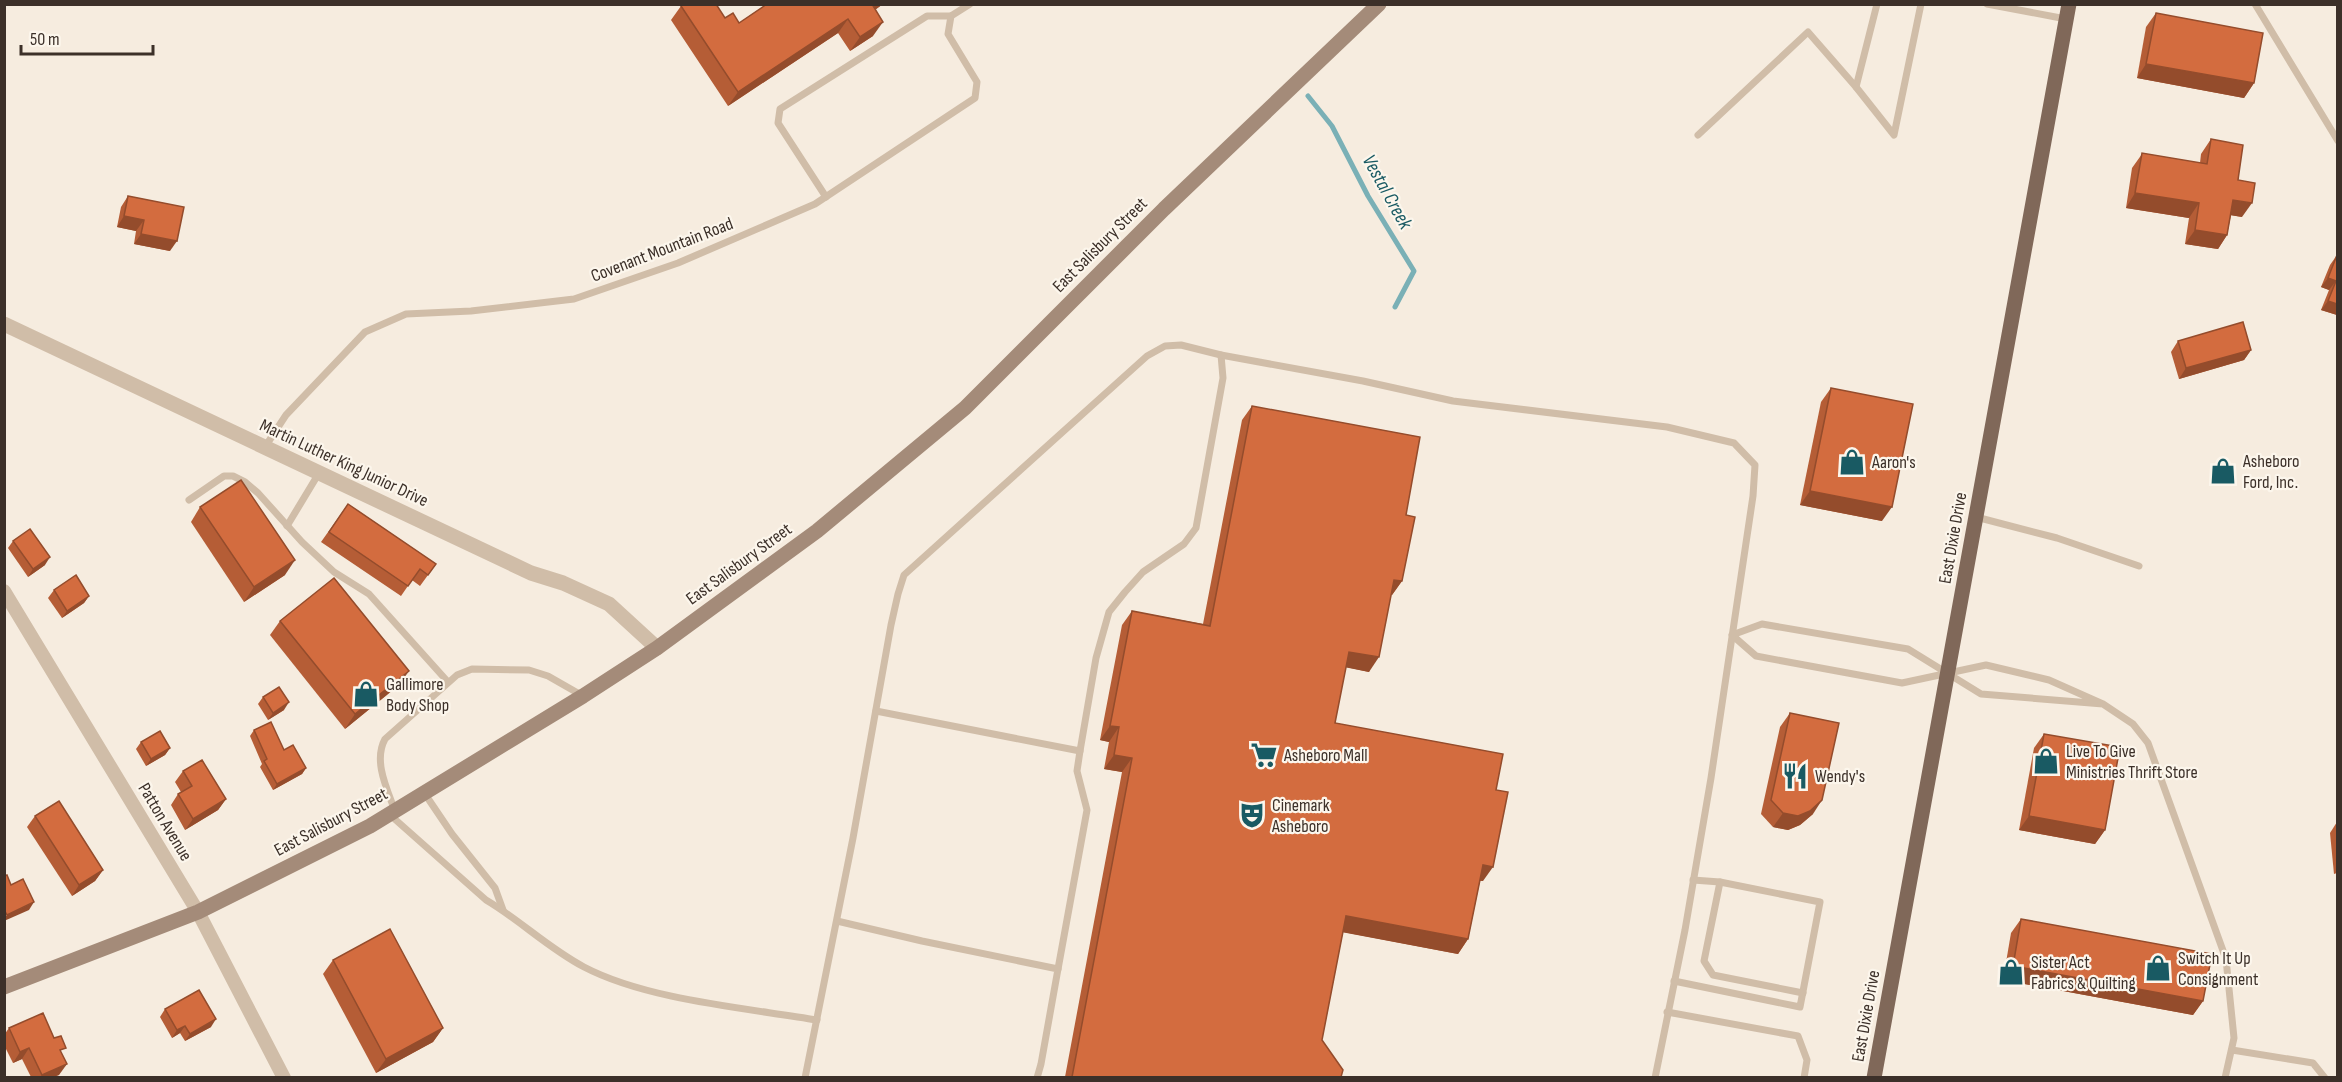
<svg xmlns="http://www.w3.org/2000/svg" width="2342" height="1082" font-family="'Sofia Sans Condensed',sans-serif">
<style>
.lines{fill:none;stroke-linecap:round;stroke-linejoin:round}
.stream{stroke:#7ab0b6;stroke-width:5}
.service{stroke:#d0bda8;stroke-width:7}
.minor{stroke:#d0bda8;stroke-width:14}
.tertiary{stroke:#d0bda8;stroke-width:15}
.secondary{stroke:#a48b79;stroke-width:15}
.primary{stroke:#806859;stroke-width:15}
.wall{fill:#b55d36}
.shaded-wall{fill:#944c2c}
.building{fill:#d36c3f;stroke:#944c2c;stroke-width:1.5}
.labels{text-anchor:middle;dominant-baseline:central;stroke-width:4.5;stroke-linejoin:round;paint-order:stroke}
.street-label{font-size:18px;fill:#3c3029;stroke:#fcf6ec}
.poi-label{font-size:18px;fill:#3c3029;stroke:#fcf6ec;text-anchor:start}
.water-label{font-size:20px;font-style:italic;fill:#195a63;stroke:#fcf6ec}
</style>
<rect width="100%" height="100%" fill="#f6ecdf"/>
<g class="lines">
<!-- stream -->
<path class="stream" d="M1308,96l24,30 36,70 46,75 -19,36"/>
<!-- service -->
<g class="service">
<path d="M1877,4l-21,83 38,48 27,-131"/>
<path d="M1987,4l79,15"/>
<path d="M2255,4l83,137"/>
<path d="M1698,135l110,-103 48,55"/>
<path d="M826,197l-48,-74 2,-14 147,-93h24"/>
<path d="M265,447l21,-32 79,-83 41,-18 65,-3 103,-12 104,-36 137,-59 160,-106 2,-16 -29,-48 3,-18 19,-12"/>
<path d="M189,500l35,-24h9l12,6 13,11 44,49 32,30 35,22 79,88"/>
<path d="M1976,517l81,21 82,28"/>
<path d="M287,526l32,-53"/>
<path d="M2103,704l-122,-10 -73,-45 -146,-25 -30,11 24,21 146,27 84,-18 63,15 54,24 30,20 15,19 78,216 8,79 -9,40"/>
<path d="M876,711l204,40 16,-93 13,-46 16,-20 18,-20 41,-28 12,-16 27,-150 -2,-23"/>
<path d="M425,794l27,40 43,54 8,22"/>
<path d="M395,811c-8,-22 -22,-50 -10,-72l72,-64 15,-6 57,1 19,6 35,20"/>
<path d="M389,814l97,86c34,20 62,48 98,67 63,33 162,41 233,53"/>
<path d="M1720,882l-16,79 9,14 90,18"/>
<path d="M837,921l85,20 136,28 -17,95 -4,14"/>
<path d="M1058,969l29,-159 -10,-39 3,-20"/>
<path d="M1674,981l126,26 20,-105 -100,-20 -27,-2"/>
<path d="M1667,1012l131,24 9,24 -3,18"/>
<path d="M2232,1050l81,13 12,15"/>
<path d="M805,1078l48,-240 38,-213 7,-31 6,-19 243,-219 18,-10 16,-1 40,10 142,26 90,20 214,26 67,16 21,22 -2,31 -42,282 -26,152 -30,148"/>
</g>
<!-- minor -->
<path class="minor" d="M4,591l194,321 86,166"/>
<!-- tertiary -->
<path class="tertiary" d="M4,324l527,249 32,10 46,21 48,44"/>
<!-- secondary -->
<path class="secondary" d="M4,987l194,-75 172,-86 213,-130 74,-48 160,-117 148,-123 199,-199 215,-205"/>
<!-- primary -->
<path class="primary" d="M1874,1078l195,-1074"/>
</g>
<!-- wall -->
<g class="wall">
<path d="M767,4h116l-8,6 -2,26 -23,15 -12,-18 -110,73 -57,-86 10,-14 58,17z"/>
<path d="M2156,13l98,70 -10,15 -107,-20 9,-51z"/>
<path d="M2211,139l27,41 4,37 -11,-2 -4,20 -9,14 -33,-5 4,-26 -63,-10 6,-40 10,-14 58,9 1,-9z"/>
<path d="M128,196l42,55 -36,-7 2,-13 -19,-4 4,-20z"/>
<path d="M2337,255v60l-16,-5 8,-20 -8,-3 9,-22z"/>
<path d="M2178,341l73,9 -7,10 -65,19 -8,-27z"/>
<path d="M1831,388l51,133 -82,-16 21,-103z"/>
<path d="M1252,406l154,109 -4,66 -10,14h-1l-22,77 -23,-5 -11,56 161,67 -13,91h-3l-12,58 -10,15 -115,-22 -21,108 19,37h-276l57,-305 -18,-3 5,-27 -9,-2 22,-115 10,-14 71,13 39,-204z"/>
<path d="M348,504l88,60 -16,22 -8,-6 -11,16 -80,-54z"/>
<path d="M200,507l85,68 -41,27 -53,-80z"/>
<path d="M13,541l32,24 -17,12 -20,-29z"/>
<path d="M54,590l35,6 -5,7 -22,15 -14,-20z"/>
<path d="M280,621l119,64 -54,44 -75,-94z"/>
<path d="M263,697l21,13 -16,10 -10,-16z"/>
<path d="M1790,713l23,101 -13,11 -12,5 -15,-3 -12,-13 19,-87z"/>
<path d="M254,730l30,20 22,18 -4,6 -29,16 -13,-23 2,-3 -12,-28z"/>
<path d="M2044,734l61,96 -10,14 -76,-14 15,-82z"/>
<path d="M141,742l29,6 -5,7 -19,11 -10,-17z"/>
<path d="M183,771l43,28 -8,11 -33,20 -14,-25 7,-11 3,-2 -6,-10z"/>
<path d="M35,816l68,54 -8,11 -23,15 -45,-69z"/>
<path d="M2337,822v51l-3,1 -4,-41z"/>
<path d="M2021,919l182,82 -10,14 -190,-35 8,-47z"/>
<path d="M333,960l110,68 -10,14 -57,31 -53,-99z"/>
<path d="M165,1009l46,18 -26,14 -5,-8 -8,5 -12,-21z"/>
<path d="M9,1028l53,26 -3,21 -6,2h-22l-9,-18 -9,4 -9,-18v-10z"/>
</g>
<!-- shaded-wall -->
<g class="shaded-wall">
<path d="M872,4h11l-21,15z"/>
<path d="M848,19l-10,14 -110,73 10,-14z"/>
<path d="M883,22l-10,14 -23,15 10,-14z"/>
<path d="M2146,64l108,19 -10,15 -107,-20z"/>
<path d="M2135,193l64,10 -10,15 -63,-10z"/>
<path d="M2233,200l19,3 -10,14 -19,-3z"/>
<path d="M124,216l20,4 -8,11 -19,-4z"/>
<path d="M2195,230l32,5 -9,14 -33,-5z"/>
<path d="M141,234l36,7 -7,10 -36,-7z"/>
<path d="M2328,278l8,3 -7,9 -8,-3z"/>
<path d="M2328,301l9,3v11l-16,-5z"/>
<path d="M2251,350l-7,10 -65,19 7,-11z"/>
<path d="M1810,491l82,16 -10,14 -82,-16z"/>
<path d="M50,557l-5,8 -17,12 5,-8z"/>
<path d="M295,560l-10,15 -41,27 10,-15z"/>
<path d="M1394,580l8,1 -10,14 -8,-1z"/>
<path d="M89,596l-5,7 -22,15 5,-7z"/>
<path d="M1349,652l30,5 -10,15 -30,-6z"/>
<path d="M409,671l-10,14 -54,44 10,-15z"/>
<path d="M289,702l-5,8 -16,10 5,-7z"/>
<path d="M1110,726l9,1 -10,15 -9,-2z"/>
<path d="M170,748l-5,7 -19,11 5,-7z"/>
<path d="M1114,755l18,3 -10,14 -18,-3z"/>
<path d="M306,768l-4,6 -29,16 4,-6z"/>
<path d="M226,799l-8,11 -33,20 8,-11z"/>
<path d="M1822,800l-9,14 -13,11 -12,5 -15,-3 10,-14z"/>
<path d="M2029,816l76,14 -10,14 -76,-14z"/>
<path d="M1483,865l10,2 -10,14 -10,-2z"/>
<path d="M103,870l-8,11 -23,15 7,-11z"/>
<path d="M34,902l-5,8 -25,11v-3l3,-3z"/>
<path d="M1346,916l122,23 -10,15 -122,-23z"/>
<path d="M2013,966l190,35 -10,14 -190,-35z"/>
<path d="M216,1019l-5,8 -26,14 5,-7z"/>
<path d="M185,1026l-5,7 -8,5 5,-8z"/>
<path d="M443,1028l-10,14 -57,31 10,-14z"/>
<path d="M29,1048l-7,11 -9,4 7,-11z"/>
<path d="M67,1064l-8,11 -6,2h-13l2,-2z"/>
</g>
<!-- building -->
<g class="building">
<path d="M683,4h33l9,14 8,-5 6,10 28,-19h105l11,18 -23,15 -12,-18 -110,73 -57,-86z"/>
<path d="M2156,13l107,20 -9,50 -108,-19z"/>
<path d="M2211,139l32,6 -5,35 17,3 -3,20 -19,-3 -6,35 -32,-5 4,-27 -64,-10 7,-40 65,11z"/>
<path d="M128,196l56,11 -7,34 -36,-7 3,-14 -20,-4z"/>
<path d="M2337,255v49l-9,-3 8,-20 -8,-3z"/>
<path d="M2243,322l8,28 -65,18 -8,-27z"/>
<path d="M1831,388l82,16 -21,103 -82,-16z"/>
<path d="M1252,406l168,31 -14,78 9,2 -13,64 -8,-1 -15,77 -30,-5 -14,71 168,31 -7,36 12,2 -15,75 -10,-2 -15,74 -122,-23 -24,124 21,30 -2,7h-269l60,-319 -18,-3 5,-28 -9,-1 22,-115 78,15z"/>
<path d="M241,480l54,80 -41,27 -54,-80z"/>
<path d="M348,504l88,60 -8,11 -8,-6 -12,17 -79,-54z"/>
<path d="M30,529l20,28 -17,12 -20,-28z"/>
<path d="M76,575l13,21 -22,15 -13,-21z"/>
<path d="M334,578l75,93 -54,43 -75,-93z"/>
<path d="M279,687l10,15 -16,11 -10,-16z"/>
<path d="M1790,713l49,10 -17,77 -12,11 -12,5 -15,-3 -12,-13z"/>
<path d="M271,722l13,28 9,-5 13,23 -29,16 -13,-23 3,-2 -13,-29z"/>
<path d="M160,731l10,17 -19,11 -10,-17z"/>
<path d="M2044,734l76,13 -15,83 -76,-14z"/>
<path d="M202,760l24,39 -33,20 -15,-25 14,-8 -9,-15z"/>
<path d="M59,801l44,69 -24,15 -44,-69z"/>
<path d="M7,875l4,10 12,-6 11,23 -27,13 -3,-5v-34z"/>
<path d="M2021,919l191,35 -9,47 -190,-35z"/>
<path d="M390,929l53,99 -57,31 -53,-99z"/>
<path d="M199,990l17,29 -26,15 -5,-8 -8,4 -12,-21z"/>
<path d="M43,1013l11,25 7,-2 5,12 -6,2 7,14 -25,11 -13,-27 -9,4 -11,-24z"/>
</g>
<!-- icons -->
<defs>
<g id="shop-bare" transform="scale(2.07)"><path d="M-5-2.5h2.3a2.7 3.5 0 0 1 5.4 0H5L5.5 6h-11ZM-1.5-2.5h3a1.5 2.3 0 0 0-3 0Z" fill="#195a63" stroke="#fcf6ec" stroke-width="2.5" paint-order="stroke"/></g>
<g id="supermarket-bare" transform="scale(2.07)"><path d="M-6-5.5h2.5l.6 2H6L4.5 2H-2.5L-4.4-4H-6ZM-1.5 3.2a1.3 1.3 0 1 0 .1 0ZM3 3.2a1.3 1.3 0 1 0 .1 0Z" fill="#195a63" stroke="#fcf6ec" stroke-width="2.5" paint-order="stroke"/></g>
<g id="restaurant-bare" transform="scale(2.07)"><path d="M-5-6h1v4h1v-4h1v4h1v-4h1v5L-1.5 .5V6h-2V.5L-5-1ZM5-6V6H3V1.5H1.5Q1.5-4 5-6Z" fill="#195a63" stroke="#fcf6ec" stroke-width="2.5" paint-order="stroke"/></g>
<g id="theatre-bare" transform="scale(2.07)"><path d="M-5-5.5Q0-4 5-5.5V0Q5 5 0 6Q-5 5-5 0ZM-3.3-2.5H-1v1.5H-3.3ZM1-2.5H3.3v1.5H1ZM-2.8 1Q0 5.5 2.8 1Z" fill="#195a63" stroke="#fcf6ec" stroke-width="2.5" paint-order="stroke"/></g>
</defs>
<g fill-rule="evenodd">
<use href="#shop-bare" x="1852" y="462"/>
<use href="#shop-bare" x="2223" y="471"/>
<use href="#shop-bare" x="366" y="694"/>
<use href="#supermarket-bare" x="1264" y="755"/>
<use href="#shop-bare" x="2046" y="761"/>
<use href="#restaurant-bare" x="1795" y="776"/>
<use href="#theatre-bare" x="1252" y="815"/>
<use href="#shop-bare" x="2158" y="968"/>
<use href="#shop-bare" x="2011" y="972"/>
</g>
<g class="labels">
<!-- street labels -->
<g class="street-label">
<text transform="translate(1100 245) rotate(-45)">East Salisbury Street</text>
<text transform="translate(662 250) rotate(-21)">Covenant Mountain Road</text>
<text transform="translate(344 463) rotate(25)">Martin Luther King Junior Drive</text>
<text transform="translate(1953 538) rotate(-80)">East Dixie Drive</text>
<text transform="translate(739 564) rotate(-36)">East Salisbury Street</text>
<text transform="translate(165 822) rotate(59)">Patton Avenue</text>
<text transform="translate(331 822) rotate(-28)">East Salisbury Street</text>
<text transform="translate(1866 1016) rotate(-80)">East Dixie Drive</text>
</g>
<!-- poi labels -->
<g class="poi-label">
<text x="2243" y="461">Asheboro<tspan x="2243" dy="21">Ford, Inc.</tspan></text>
<text x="1872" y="462">Aaron's</text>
<text x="386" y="684">Gallimore<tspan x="386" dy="21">Body Shop</tspan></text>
<text x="2066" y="751">Live To Give<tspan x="2066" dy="21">Ministries Thrift Store</tspan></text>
<text x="1284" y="755">Asheboro Mall</text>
<text x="1815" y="776">Wendy's</text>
<text x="1272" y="805">Cinemark<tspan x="1272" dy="21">Asheboro</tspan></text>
<text x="2178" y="958">Switch It Up<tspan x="2178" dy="21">Consignment</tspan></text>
<text x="2031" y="962">Sister Act<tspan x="2031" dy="21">Fabrics &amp; Quilting</tspan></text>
</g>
<!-- water labels -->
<g class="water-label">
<text transform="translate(1387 192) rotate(61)">Vestal Creek</text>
</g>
</g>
<!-- border -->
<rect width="2342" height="1082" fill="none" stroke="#3c3029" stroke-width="12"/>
<!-- scale -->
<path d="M21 45v9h132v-9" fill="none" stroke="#3c3029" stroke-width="3"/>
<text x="30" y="45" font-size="18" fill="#3c3029" stroke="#fcf6ec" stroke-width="4.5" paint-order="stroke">50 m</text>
</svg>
